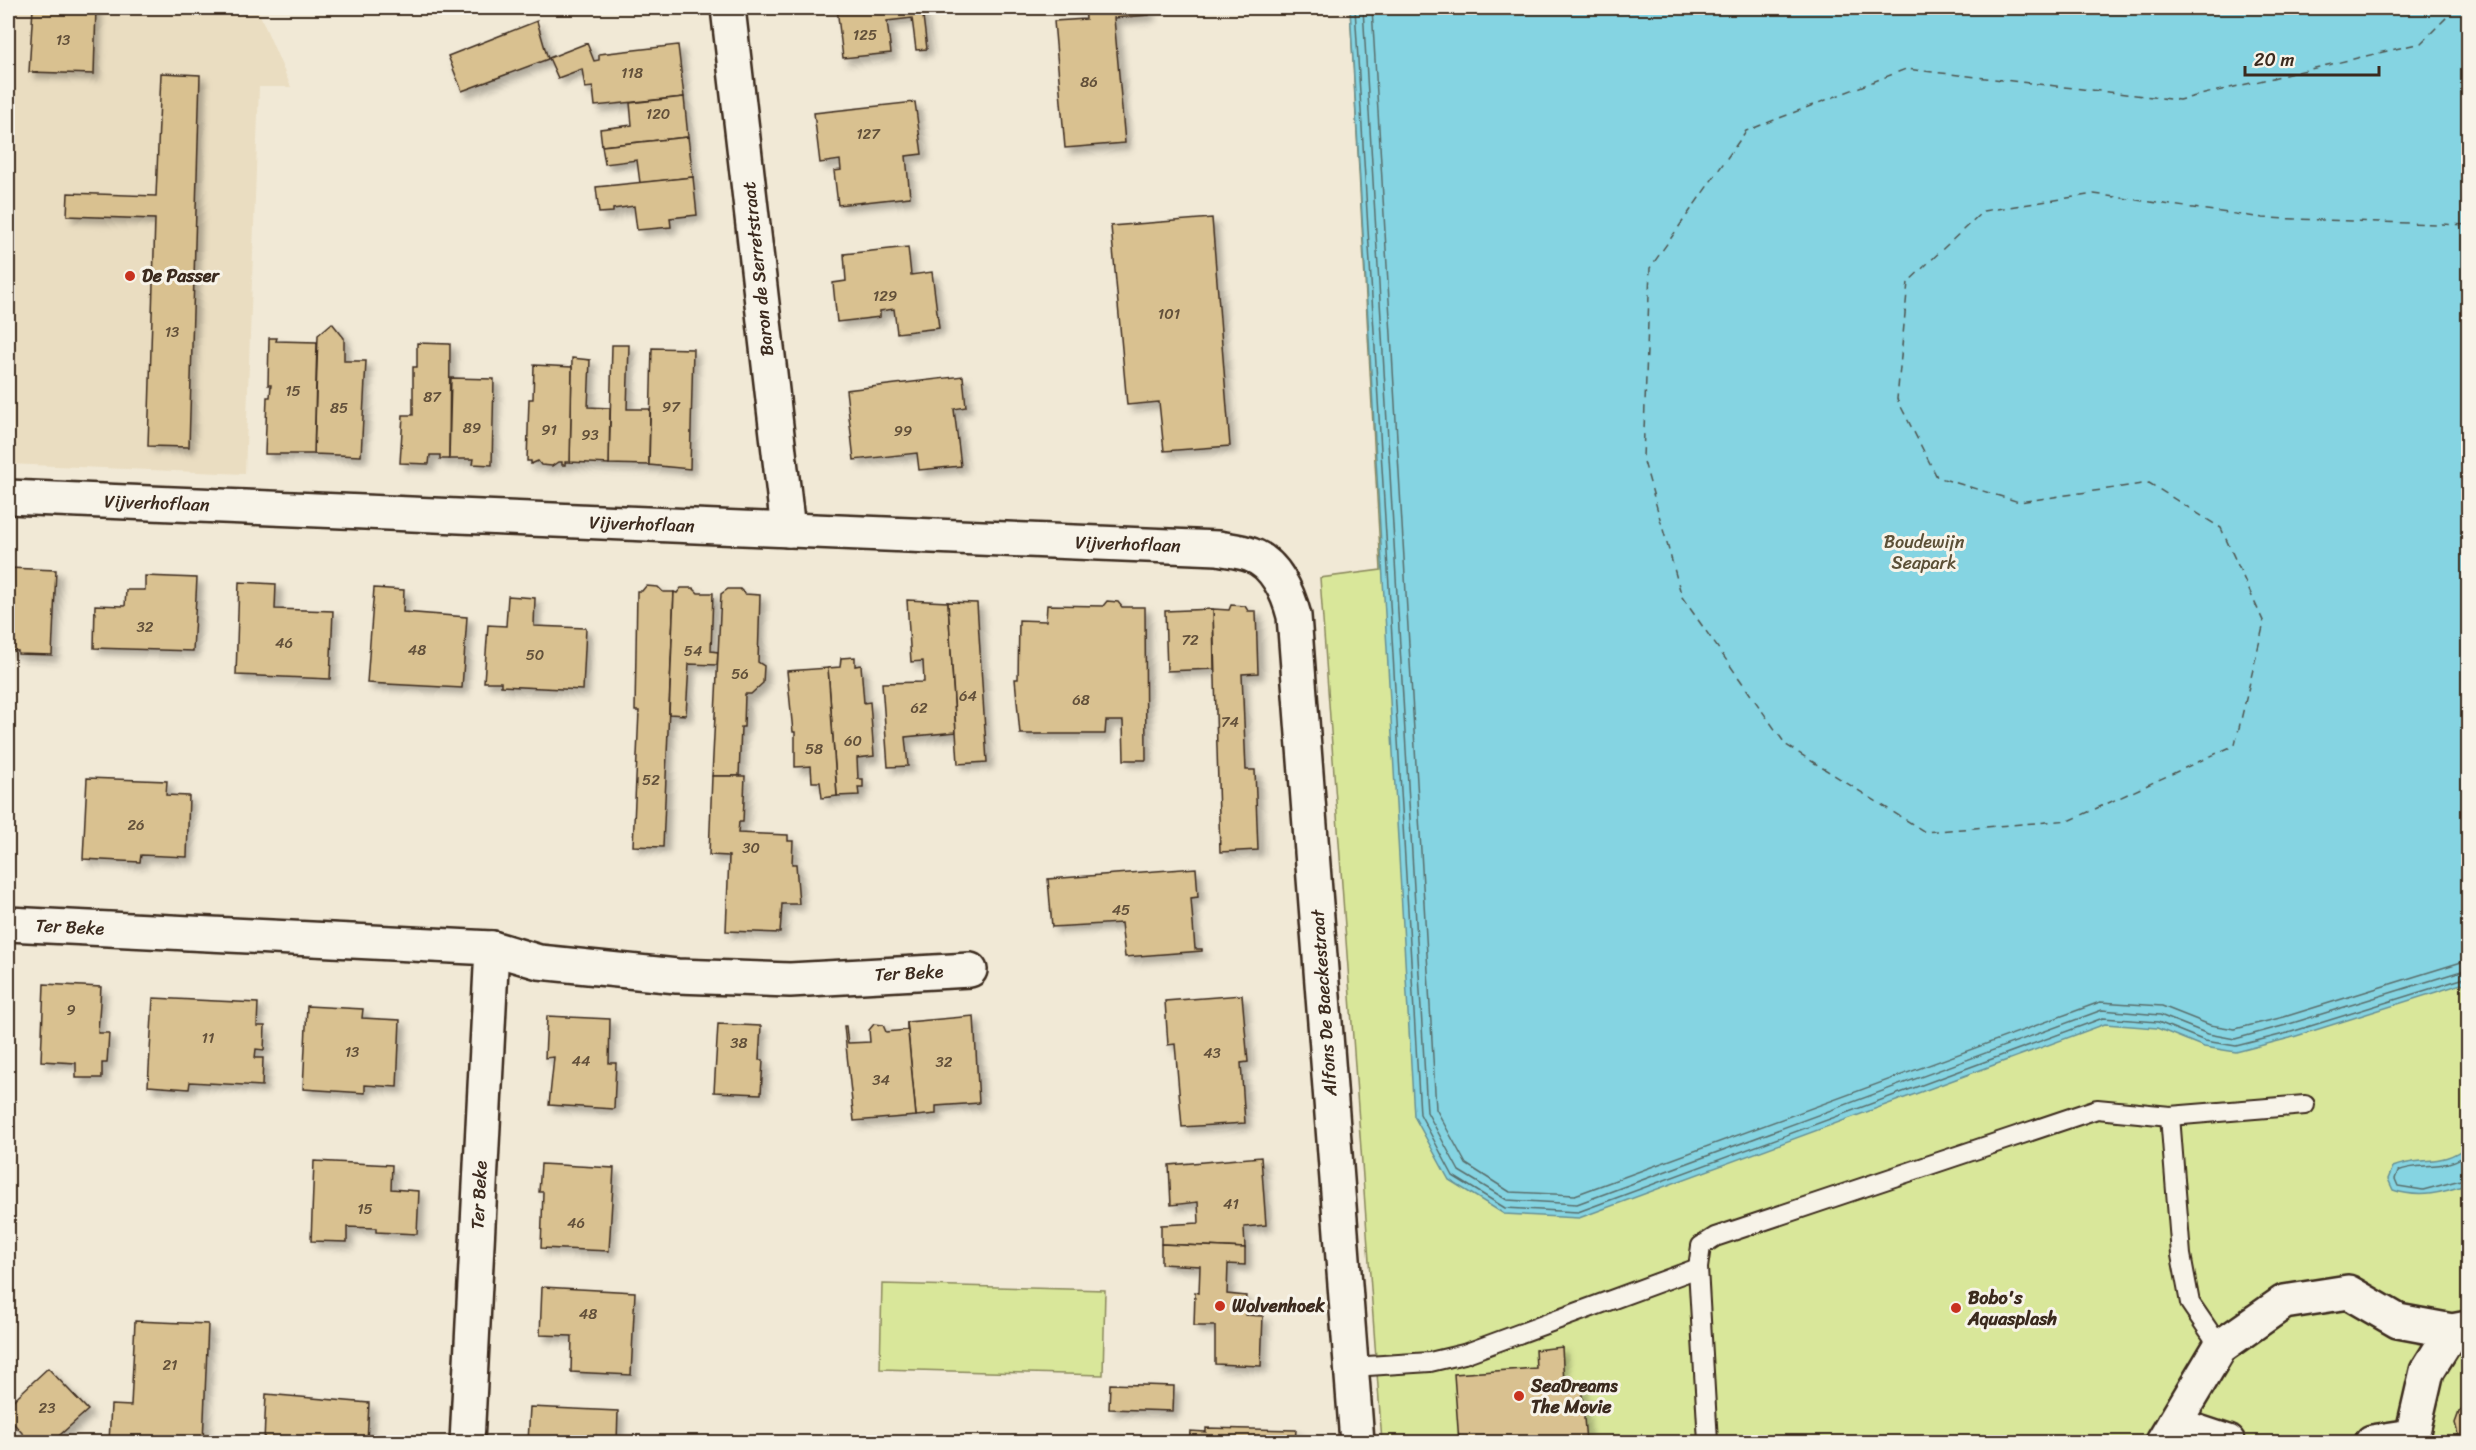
<svg xmlns="http://www.w3.org/2000/svg" width="2476" height="1450" font-family="Sriracha,sans-serif">
<style>
.built{fill:#eaddc1}
.green{fill:#d9e79a;stroke:#8a885c;stroke-width:1.5}
.water{fill:#85d4e2;stroke:#679094;stroke-width:1.5}
.lines{fill:none;stroke-linecap:round;stroke-linejoin:round}
.shore{stroke:#596e6c;stroke-width:1.5}
.ferry{stroke:#4e544f;stroke-width:1.5;stroke-dasharray:8 6;stroke-linecap:butt}
.building{fill:#d9c190;stroke:#3b2a1e;stroke-width:1.5;filter:url(#shadow)}
.lane-casing{stroke:#3b2a1e;stroke-width:22}
.street-casing{stroke:#3b2a1e;stroke-width:38}
.lane{stroke:#f7f3e8;stroke-width:18}
.street{stroke:#f7f3e8;stroke-width:33}
.poi-dot{fill:#c8321e;stroke:#f7f3e8;stroke-width:2}
.labels{text-anchor:middle;dominant-baseline:central;stroke-width:6;stroke-linejoin:round;paint-order:stroke}
.number-label{font-size:15px;fill:#62503a}
.street-label{font-size:18px;fill:#3b2a1e;stroke:#f7f3e8}
.poi-label{font-size:18px;font-weight:bold;fill:#3b2a1e;stroke:#f7f3e8;text-anchor:start}
.park-label{font-size:18px;fill:#5b5037;stroke:#f7f3e8}
</style>
<defs>
<filter id="shadow"><feDropShadow dx="5.5" dy="5.5" stdDeviation="3" flood-color="#0004"/></filter>
</defs>
<rect width="100%" height="100%" fill="#f1e9d6"/>
<filter id="ink" filterUnits="userSpaceOnUse"><feTurbulence type="fractalNoise" baseFrequency=".0167" numOctaves="2"/><feDisplacementMap in="SourceGraphic" scale="12" xChannelSelector="R" yChannelSelector="G"/><feConvolveMatrix kernelMatrix="1 2 1 2 8 2 1 2 1" color-interpolation-filters="sRGB"/></filter>
<g filter="url(#ink)">
<!-- built -->
<path class="built" d="M8,8h249l34,79h-32l-14,387 -237,-10z"/>
<!-- green -->
<g class="green">
<path d="M1350,8h1118v1434h-1086l-62,-864 61,-8z"/>
<path d="M882,1284l223,6 -2,85 -223,-6z"/>
</g>
<!-- water -->
<g class="water">
<path d="M1350,8h1118v974l-178,56 -54,14 -32,-5 -47,-19 -52,-4 -526,194 -75,-4 -55,-34 -35,-64z"/>
<path d="M2468,1145v39c-26,9 -48,15 -75,6l-5,-11 5,-12c28,-11 51,0 75,-22z"/>
</g>
<g class="lines">
<!-- shore -->
<g class="shore">
<path d="M1355,8l65,1106 33,62 52,32 73,4 525,-194 55,4 47,19 31,5 52,-13 180,-56"/>
<path d="M1363,8l64,1104 32,59 48,29 70,4 525,-194 58,5 48,19 27,5 51,-14 182,-56"/>
<path d="M1372,8l64,1101 30,55 44,28 65,3 525,-193 62,4 48,19 25,4 49,-12 184,-57"/>
<path d="M2468,1153c-23,19 -46,8 -70,18l-3,8 3,7 25,4 45,-12"/>
</g>
<!-- ferry -->
<path class="ferry" d="M2456,8l-35,35 -242,57 -273,-31 -160,62 -96,137 -7,190 39,139 104,148 139,87 146,-12 164,-75 29,-122 -43,-95 -72,-45 -130,19 -82,-25 -40,-78 11,-117 75,-71 111,-17 169,24 205,7"/>
</g>
<!-- building -->
<g class="building">
<path d="M33,8h63l-2,66 -65,-2z"/>
<path d="M837,8h85l5,41 -11,1 -4,-32 -25,3 4,32 -48,5z"/>
<path d="M1085,8h63l1,7 -35,3 11,125 -60,5 -11,-127 32,-2z"/>
<path d="M537,21l11,38 -86,32 -14,-35z"/>
<path d="M587,43l7,18 5,-1v-6l79,-9 6,52 -89,9 -2,-19 -8,1 -3,-19 -24,9 -9,-20z"/>
<path d="M161,73l39,2 -11,372 -41,-1 7,-227 -88,-3 1,-23 88,3z"/>
<path d="M684,97l4,40 -86,9 -2,-17 32,-4 -2,-22z"/>
<path d="M915,102l7,52 -16,2 4,41 -72,8 -4,-34 7,-1 -1,-10 -20,3 -6,-50z"/>
<path d="M688,137l5,40 -53,6 -3,-23 -32,4 -3,-18z"/>
<path d="M693,177l4,38 -27,3 1,9 -34,3 -3,-24 -21,3v3l-14,1 -3,-26z"/>
<path d="M1212,218l18,228 -66,5 -5,-49 -32,3 -16,-179z"/>
<path d="M908,247l3,28 21,-3 7,56 -42,5 -3,-24 -14,2v6l-43,5 -4,-39 13,-2 -2,-27z"/>
<path d="M332,323l12,15v23h22l-5,95 -47,-2 4,-119z"/>
<path d="M269,338h8l-1,3 41,1 -3,112h-49l2,-57h3l1,-12h-3z"/>
<path d="M417,343l33,1 -1,115h-9v-4h-10l-1,9 -29,-1 3,-48h10v-48h4z"/>
<path d="M612,345h17l-2,64h23l-1,56 -40,-1z"/>
<path d="M652,348l41,1 -3,120 -41,-4z"/>
<path d="M572,358l18,2 -2,47 22,1 -1,56 -39,-2z"/>
<path d="M534,365l38,2 -2,95h-5v3h-3v-3h-4l-6,4 -11,-1 -3,-4 -7,3v-3h-4l2,-62h4z"/>
<path d="M963,376l3,31 -12,2 7,57 -42,4 -2,-17 -63,7 -8,-70z"/>
<path d="M451,378l43,1 -2,86 -19,-1 1,-5h-25z"/>
<path d="M8,568l48,2 -4,85 -34,-1v-3l-10,-1z"/>
<path d="M145,576l52,2 -4,73 -99,-3 1,-43 30,1 1,-16h19z"/>
<path d="M239,582l37,2 -1,25 58,2 -3,68 -94,-4z"/>
<path d="M646,586l12,1 5,5h11l-11,255 -30,-1 6,-135h-4l2,-120h5z"/>
<path d="M374,588l30,2 -1,22 64,5 -5,71 -95,-5z"/>
<path d="M681,588h12l5,5h15l-2,58 7,1 -1,13 -28,-1 -3,51 -17,-1 5,-122 3,1z"/>
<path d="M728,589h12l5,5 15,1 -2,67 6,4 -1,17 -12,11h-6l-1,33h-3l-2,49h-27l9,-182z"/>
<path d="M508,596l27,2 -1,28 52,2 -3,62 -82,-4v-4h-17l4,-57 18,1z"/>
<path d="M907,600l41,2 8,130 -51,5 3,29 -20,1 -6,-84 42,-1 -1,-21 -12,1z"/>
<path d="M1107,601l11,1 4,5h23l1,153h-22l-1,-39h-17l-1,13h-85l-5,-55h3l1,-59 27,1 1,-16 56,1z"/>
<path d="M948,602l29,1 10,159 -29,2z"/>
<path d="M1231,605l14,1 3,5h8l2,62 -16,1 4,96h9l3,80 -38,2 -7,-243 16,1z"/>
<path d="M1213,609l1,60 -47,2 -2,-60z"/>
<path d="M855,657v9l6,-1 3,38 6,-1 4,54 -17,2 1,21h5v8h-5l1,8 -22,1 -9,-128 12,-1 1,-9z"/>
<path d="M828,668l9,128 -15,2 -2,-16h-8l-1,-16 -16,1v-35h-2l-6,-61z"/>
<path d="M712,776h33l-2,46h-4l-1,11 50,2v6h5l-1,23h4l3,40h-17l-2,29 -54,-2 3,-75 -20,-1z"/>
<path d="M87,778l80,3 -1,14 23,1 -2,61 -46,-2 -1,7 -57,-3z"/>
<path d="M1196,868l2,29 -7,1 4,51h7v2l-77,6 -4,-34 -69,4 -4,-48z"/>
<path d="M44,984l57,3 -3,46h11l-2,30h-5v15h-26v-15l-35,-2z"/>
<path d="M1242,995l6,67 -7,1 4,60 -63,4 -7,-83 -7,1 -3,-44z"/>
<path d="M153,998l105,5 -1,23h8l-1,24 -8,-1 -1,9h8l-1,28 -72,-4 -1,7 -41,-3z"/>
<path d="M307,1006l56,3 -1,9 38,2 -3,67 -32,-2v8l-62,-4z"/>
<path d="M547,1016l63,3 -1,44h7l-2,46 -65,-4 5,-48 -9,1z"/>
<path d="M974,1016l5,87 -43,3v8l-20,2 -9,-94z"/>
<path d="M907,1022l9,94 -62,5 -10,-95h2l2,17 22,-1 -1,-12 5,-6 9,1 3,7 21,-2z"/>
<path d="M718,1024l43,2 -2,34h4l-2,34 -47,-2z"/>
<path d="M1261,1157l5,68 -22,2 1,21 -84,-4v-19l38,-2 -1,-21 -27,3 -2,-40z"/>
<path d="M314,1161l78,4 -1,24 28,2 -2,43 -41,-2v-4l-29,-1v15l-36,-1z"/>
<path d="M541,1164l73,4 -5,83 -68,-3 2,-56h-4z"/>
<path d="M1161,1244l84,4v17l-17,-1 -1,30 19,2 -1,19 18,1 -2,50 -46,-2v-38h-21l1,-34 4,1 1,-27 -39,-2z"/>
<path d="M542,1287l93,5 -4,83 -60,-3 1,-36 -32,-1z"/>
<path d="M135,1321l73,3 -5,118h-94l2,-37 20,1z"/>
<path d="M1562,1347l2,36 17,-1 5,60h-127l-5,-68 82,-6 -1,-18z"/>
<path d="M48,1368l40,42 -36,32h-22l-22,-25v-12z"/>
<path d="M1110,1384l64,2 -1,25 -64,-2z"/>
<path d="M266,1394l103,9 -2,39h-103z"/>
<path d="M2468,1401v41h-8l-5,-19 4,-11z"/>
<path d="M530,1407l88,4 -1,31h-89z"/>
<path d="M1206,1428l90,2 -1,12h-106l1,-11 16,1z"/>
</g>
<g class="lines">
<!-- lane casing -->
<g class="lane-casing">
<g id="lane">
<path d="M2170,1116l11,139 9,48 30,44"/>
<path d="M1352,1367l78,-5 34,-8 234,-86"/>
<path d="M1708,1442l-10,-174 3,-22 14,-9 382,-128 73,7 135,-11"/>
</g>
</g>
<!-- street casing -->
<g class="street-casing">
<g id="street">
<path d="M728,8l60,522"/>
<path d="M8,497l1210,51c10,2 23,3 33,7 24,8 37,38 43,61l63,826"/>
<path d="M8,924l484,24 -25,494"/>
<path d="M492,948l47,14 138,14 113,4 180,-10"/>
<path d="M2174,1424l54,18"/>
<path d="M2163,1442l57,-95 64,-45 64,-10 50,29 54,10 16,-3"/>
<path d="M2372,1442l40,-6 15,-65 25,-40"/>
</g>
</g>
<!-- lane -->
<use href="#lane" class="lane"/>
<!-- street -->
<use href="#street" class="street"/>
</g>
</g>
<!-- markers -->
<g class="poi-dot">
<circle cx="130" cy="276" r="6"/>
<circle cx="1220" cy="1306" r="6"/>
<circle cx="1956" cy="1308" r="6"/>
<circle cx="1519" cy="1396" r="6"/>
</g>
<g class="labels">
<!-- number labels -->
<g class="number-label">
<text x="865" y="35">125</text>
<text x="63" y="40">13</text>
<text x="632" y="73">118</text>
<text x="1089" y="82">86</text>
<text x="658" y="114">120</text>
<text x="868" y="134">127</text>
<text x="885" y="296">129</text>
<text x="1169" y="314">101</text>
<text x="172" y="332">13</text>
<text x="293" y="391">15</text>
<text x="432" y="397">87</text>
<text x="671" y="407">97</text>
<text x="339" y="408">85</text>
<text x="472" y="428">89</text>
<text x="549" y="430">91</text>
<text x="903" y="431">99</text>
<text x="590" y="435">93</text>
<text x="145" y="627">32</text>
<text x="1190" y="640">72</text>
<text x="284" y="643">46</text>
<text x="417" y="650">48</text>
<text x="693" y="651">54</text>
<text x="535" y="655">50</text>
<text x="740" y="674">56</text>
<text x="968" y="696">64</text>
<text x="1081" y="700">68</text>
<text x="919" y="708">62</text>
<text x="1230" y="722">74</text>
<text x="853" y="741">60</text>
<text x="814" y="749">58</text>
<text x="651" y="780">52</text>
<text x="136" y="825">26</text>
<text x="751" y="848">30</text>
<text x="1121" y="910">45</text>
<text x="71" y="1010">9</text>
<text x="208" y="1038">11</text>
<text x="739" y="1043">38</text>
<text x="352" y="1052">13</text>
<text x="1212" y="1053">43</text>
<text x="581" y="1061">44</text>
<text x="944" y="1062">32</text>
<text x="881" y="1080">34</text>
<text x="1231" y="1204">41</text>
<text x="365" y="1209">15</text>
<text x="576" y="1223">46</text>
<text x="588" y="1314">48</text>
<text x="170" y="1365">21</text>
<text x="47" y="1408">23</text>
</g>
<!-- street labels -->
<g class="street-label">
<text transform="translate(758 269) rotate(-96)">Baron de Serretstraat</text>
<text transform="translate(157 503) rotate(2)">Vijverhoflaan</text>
<text transform="translate(642 524) rotate(2)">Vijverhoflaan</text>
<text transform="translate(1128 544) rotate(2)">Vijverhoflaan</text>
<text transform="translate(70 927) rotate(3)">Ter Beke</text>
<text transform="translate(909 973) rotate(-3)">Ter Beke</text>
<text transform="translate(1324 1003) rotate(-94)">Alfons De Baeckestraat</text>
<text transform="translate(479 1195) rotate(-87)">Ter Beke</text>
</g>
<!-- poi labels -->
<g class="poi-label">
<text x="142" y="276">De Passer</text>
<text x="1968" y="1298">Bobo's<tspan x="1968" dy="21">Aquasplash</tspan></text>
<text x="1232" y="1306">Wolvenhoek</text>
<text x="1531" y="1386">SeaDreams<tspan x="1531" dy="21">The Movie</tspan></text>
</g>
<!-- park labels -->
<g class="park-label">
<text x="1924" y="542">Boudewijn<tspan x="1924" dy="21">Seapark</tspan></text>
</g>
</g>
<!-- margin -->
<rect width="2476" height="1450" fill="none" stroke="#f7f3e8" stroke-width="30"/>
<rect x="15" y="15" width="2446" height="1420" fill="none" stroke="#3b2a1e" stroke-width="2" filter="url(#ink)"/>
<!-- scale -->
<path d="M2245 66v9h134v-9" fill="none" stroke="#3b2a1e" stroke-width="3"/>
<text x="2254" y="66" font-size="18" fill="#3b2a1e" stroke="#f7f3e8" stroke-width="4.5" paint-order="stroke">20 m</text>
</svg>
